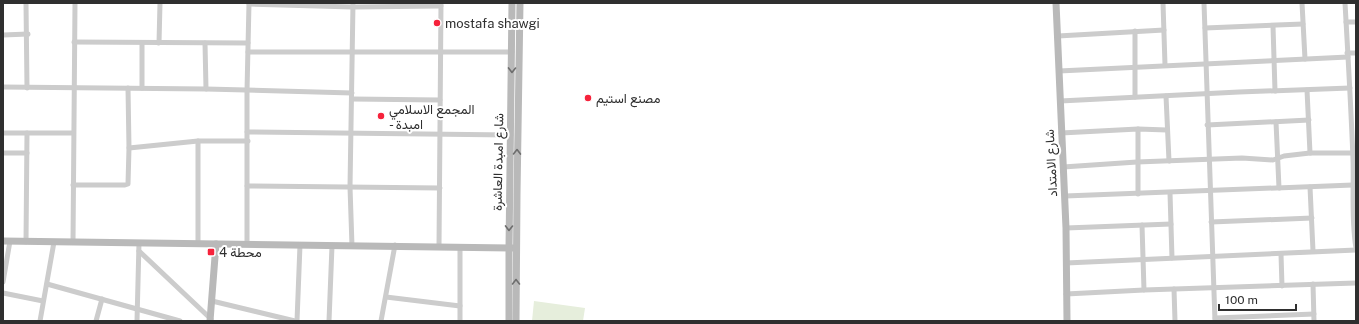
<svg xmlns="http://www.w3.org/2000/svg" width="1359" height="324" font-family="'Public Sans',Vazirmatn,sans-serif">
<style>
.green{fill:#e6eedc}
.lines{fill:none;stroke-linecap:round;stroke-linejoin:round}
.street{stroke:#ccc;stroke-width:5}
.secondary{stroke:#b9b9b9;stroke-width:7}
.oneway{stroke:#6d6d6d}
.poi-dot{fill:#f6223b;stroke:#fff;stroke-width:1.5}
.labels{text-anchor:middle;dominant-baseline:central;stroke-width:4;stroke-linejoin:round;paint-order:stroke}
.poi-label{font-size:13px;fill:#2f2f2f;stroke:#fff;text-anchor:start}
.street-label{font-size:13px;fill:#2f2f2f;stroke:#fff}
</style>
<rect width="100%" height="100%" fill="#fff"/>
<!-- green -->
<path class="green" d="M534,301l51,7 -2,13h-51z"/>
<g class="lines">
<!-- street -->
<g class="street">
<path d="M26,3l1,85"/>
<path d="M1163,3l2,62"/>
<path d="M1204,3l11,318"/>
<path d="M1302,3l3,56"/>
<path d="M1345,3c3,52 6,104 8,156 1,29 -2,60 3,89"/>
<path d="M249,4l104,3 88,-1"/>
<path d="M1346,22h10"/>
<path d="M1273,26l2,65"/>
<path d="M1205,28l98,-4"/>
<path d="M3,35l25,-1"/>
<path d="M1058,36l106,-6"/>
<path d="M74,42l174,1"/>
<path d="M159,43l1,-40"/>
<path d="M205,43l1,46"/>
<path d="M248,52h264"/>
<path d="M1347,53h9"/>
<path d="M1059,71l289,-14"/>
<path d="M3,87l203,2 146,4"/>
<path d="M142,88v-45"/>
<path d="M1307,90l3,63"/>
<path d="M1166,96l3,65"/>
<path d="M1135,97v-66"/>
<path d="M352,99l88,1"/>
<path d="M1060,101l179,-9 111,-4"/>
<path d="M1276,122l3,66"/>
<path d="M1207,125l102,-5"/>
<path d="M247,132l264,3"/>
<path d="M3,133h70"/>
<path d="M1061,133l77,-4 29,1"/>
<path d="M129,148l69,-7h50"/>
<path d="M3,153h24"/>
<path d="M1063,167l74,-5 105,-4 31,2 11,-4 26,-3h42"/>
<path d="M73,185h52l3,-1 1,-36 -1,-60"/>
<path d="M247,186l193,2"/>
<path d="M1310,187l3,64"/>
<path d="M1170,193l2,65"/>
<path d="M1138,194v-65"/>
<path d="M1065,196c96,-3 192,-7 288,-11"/>
<path d="M1211,222l101,-4"/>
<path d="M1142,225l2,65"/>
<path d="M1066,228l105,-4"/>
<path d="M26,242l1,-109"/>
<path d="M73,242l2,-239"/>
<path d="M198,244v-103"/>
<path d="M247,244v-153l2,-88"/>
<path d="M352,246l-2,-59 3,-184"/>
<path d="M439,246l2,-243"/>
<path d="M139,251l72,68"/>
<path d="M1281,254l1,32"/>
<path d="M1066,263l290,-13"/>
<path d="M3,282l7,-41"/>
<path d="M47,284l133,37"/>
<path d="M1313,284l1,37"/>
<path d="M1174,289l1,32"/>
<path d="M3,293l40,8"/>
<path d="M1066,294l78,-4 212,-7"/>
<path d="M386,297l74,9"/>
<path d="M212,301l83,20"/>
<path d="M1215,318l99,-4"/>
<path d="M40,321l14,-79"/>
<path d="M96,321l6,-22"/>
<path d="M137,321l2,-78"/>
<path d="M297,321l3,-76"/>
<path d="M329,321l3,-75"/>
<path d="M381,321l14,-76"/>
<path d="M460,321v-74"/>
</g>
<!-- secondary -->
<g class="secondary">
<path d="M1056,3l10,225 1,93"/>
<path d="M3,241l513,7"/>
<path d="M210,321l6,-77"/>
<path d="M509,321v-73l3,-245"/>
<path d="M516,321l1,-127 3,-191"/>
</g>
</g>
<!-- one-way arrows -->
<defs><path id="oneway-chevron" d="M-2-3.5L2.5 0L-2 3.5" fill="none" stroke-width="1.6" stroke-linecap="round" stroke-linejoin="round"/></defs>
<g class="oneway">
<use href="#oneway-chevron" transform="translate(512 70) rotate(91)"/>
<use href="#oneway-chevron" transform="translate(517 152) rotate(-89)"/>
<use href="#oneway-chevron" transform="translate(509 228) rotate(91)"/>
<use href="#oneway-chevron" transform="translate(516 282) rotate(-90)"/>
</g>
<!-- markers -->
<g class="poi-dot">
<circle cx="437" cy="23" r="4"/>
<circle cx="588" cy="98" r="4"/>
<circle cx="381" cy="116" r="4"/>
<rect x="207" y="248" width="8" height="8" rx="2"/>
</g>
<g class="labels">
<!-- poi labels -->
<g class="poi-label">
<text x="445" y="23">mostafa shawgi</text>
<text x="596" y="98">مصنع استيم</text>
<text x="389" y="109">المجمع الاسلامي<tspan x="389" dy="15">- امبدة</tspan></text>
<text x="219" y="252">محطة 4</text>
</g>
<!-- street labels -->
<g class="street-label">
<text transform="translate(498 162) rotate(-89)">شارع امبدة العاشرة</text>
<text transform="translate(1051 163) rotate(-93)">شارع الامتداد</text>
</g>
</g>
<!-- border -->
<rect width="1359" height="324" fill="none" stroke="#2f2f2f" stroke-width="8"/>
<!-- scale -->
<path d="M1219 304v6h77v-6" fill="none" stroke="#2f2f2f" stroke-width="2"/>
<text x="1225" y="304" font-size="12" fill="#2f2f2f" stroke="#ffffff" stroke-width="3" paint-order="stroke">100 m</text>
</svg>
